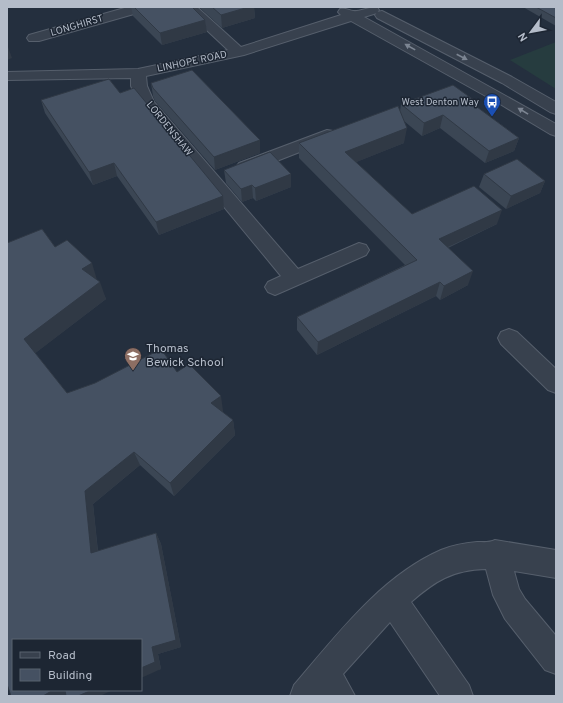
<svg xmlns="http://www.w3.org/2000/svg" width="563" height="703" font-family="Overpass,sans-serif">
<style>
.green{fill:#263c3f}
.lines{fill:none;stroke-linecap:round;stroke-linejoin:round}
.minor-casing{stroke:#565f6c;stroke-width:2}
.minor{fill:#38414e;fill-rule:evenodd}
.wall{fill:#3b4654}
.shaded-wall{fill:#303945}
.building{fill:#455162;stroke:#303945}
.oneway{fill:#7c8592}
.labels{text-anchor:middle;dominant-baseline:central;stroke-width:3;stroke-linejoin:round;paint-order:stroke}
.far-street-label{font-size:10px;fill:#b4bcc9;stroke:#1d2633}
.far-poi-label{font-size:10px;fill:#b4bcc9;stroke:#1d2633;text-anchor:end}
.poi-label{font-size:12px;fill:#b4bcc9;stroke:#1d2633;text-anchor:start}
</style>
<rect width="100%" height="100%" fill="#242f3e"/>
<!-- green -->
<path class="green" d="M556,42v47l-46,-29z"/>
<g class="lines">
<!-- minor casing -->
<g class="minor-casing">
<g id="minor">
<path d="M128,7h22l-2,3 -109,31h-10l-2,-3 2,-3z"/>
<path d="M182,7h15l44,40 100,-32 -3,-3 2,-3c6,-1 8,1 13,2 6,1 16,-4 24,-4l2,3 -2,3 -13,4 192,107v12l-6,-2 -50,-30 -149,-83 -107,34 -98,21 1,10 7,16 144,167 61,-26 7,2 3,5 -3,5 -84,37 -7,3 -7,-3 -3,-5 3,-5 13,-6 -140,-170 -10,-20v-8l-124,2v-8l131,-3 90,-19z"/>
<path d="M382,11l130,66 44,25v12l-6,-2 -48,-29 -125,-65 -2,-3 2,-3z"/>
<path d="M327,130l6,1 2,4 -2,4 -82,32 -6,1 -6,-1 -3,-4 3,-4z"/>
<path d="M509,329l8,3 39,37v24l-8,-3 -47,-46 -3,-6 3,-6z"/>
<path d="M495,540l61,10v28l-42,-7 5,18 6,10 31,37v38l-11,-4 -40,-51 -12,-24 -7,-26c-34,1 -51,12 -75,33l58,83 4,11h-33l-50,-74 -47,52 12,22h-65l4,-11c42,-49 87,-109 147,-135 12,-5 24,-7 36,-8 6,0 12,1 18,-2z"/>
</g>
</g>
<!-- minor -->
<use href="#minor" class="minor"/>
</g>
<!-- wall -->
<g class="wall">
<path d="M131,7h61l13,13 2,12 -45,13 -29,-29z"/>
<path d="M199,7h55l1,11 -33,10z"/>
<path d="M523,7h33v19z"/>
<path d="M151,83l109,70 -45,17 -60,-69 -2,-5z"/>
<path d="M120,93l104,116 -65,26 -42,-59 -24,9 -48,-72 -4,-13z"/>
<path d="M478,103l-1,4 42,31 -5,13 -29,12 -45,-35 -18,8 -18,-15v22l-48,19 56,52 85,10 -49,24 20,37 -28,15 -4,-4 -119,59 -20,-25v-13l108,-52 -106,-107v-15l101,-32 1,-7z"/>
<path d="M224,170l67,17 -35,14 -3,-3 -11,4 -16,-19z"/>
<path d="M484,174l61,7 -5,12 -34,16 -27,-22z"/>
<path d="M42,229l13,18 42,33 9,19 -71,54 32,40 110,-21 46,39 -1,1 11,8 2,15 -61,61 -34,-31 -47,39 5,47 58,-18 5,11 20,103 -23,7 3,15 -95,25 -3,2h-52z"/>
</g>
<!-- shaded-wall -->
<g class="shaded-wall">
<path d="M249,7h5l1,11 -33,10 -1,-13z"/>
<path d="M205,20l2,12 -45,13 -2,-12z"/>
<path d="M7,47h1l4,11 -5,2z"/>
<path d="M478,103l-4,13 -1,-12z"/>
<path d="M443,115l-3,13 -18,8 2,-13z"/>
<path d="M407,128l-3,15 -60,24 1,-15z"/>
<path d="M519,138l-5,13 -29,12 4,-12z"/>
<path d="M260,140v13l-45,17 -1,-13z"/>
<path d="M114,163l3,13 -24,9 -4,-13z"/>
<path d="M291,174v13l-35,14 -1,-13z"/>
<path d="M545,181l-5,12 -34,16 5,-13z"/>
<path d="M252,185l1,13 -11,4 -1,-13z"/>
<path d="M223,196l1,13 -65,26 -3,-13z"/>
<path d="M502,210l-5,14 -62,29 4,-14z"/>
<path d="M92,263l5,17 -15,-11z"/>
<path d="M473,271l-5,14 -28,15 4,-14z"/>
<path d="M100,282l6,17 -73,56 -9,-16z"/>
<path d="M440,282l-4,14 -119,59 1,-13z"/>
<path d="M221,396l2,15 -10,7 -2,-15z"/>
<path d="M233,420l2,15 -61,61 -4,-13z"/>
<path d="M134,452l6,13 -47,39 6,59 -8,-10 -6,-62z"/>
<path d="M156,533l5,11 20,103 -23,7 3,15 -20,9v-10l11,-21z"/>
<path d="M53,690h19l-9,6h-20z"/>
<path d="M92,690h21l-13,6h-22z"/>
</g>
<!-- building -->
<g class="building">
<path d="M134,7h58l13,13 -45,13z"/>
<path d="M212,7h37l-28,8z"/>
<path d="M536,7h20v11z"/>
<path d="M192,70l68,70 -46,17 -61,-69 -2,-5z"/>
<path d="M109,79l11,14 14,-5 89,108 -67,26 -42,-59 -25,9 -48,-72z"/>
<path d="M453,85l25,18 -5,1 46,34 -30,13 -46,-36 -19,8 -23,-19z"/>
<path d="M398,106l9,22 -62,24 67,62 62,-28 28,24 -63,29 34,32 -29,15 -4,-4 -122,60 -21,-25 120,-57 -118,-117z"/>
<path d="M270,152l21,22 -36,14 -3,-3 -11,4 -17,-19z"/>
<path d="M517,159l28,22 -34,15 -27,-22z"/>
<path d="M42,229l13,18 12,-7 25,23 -10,6 18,13 -76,57 43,54 28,-10 66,-34 16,23 12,-8 32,32 -10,7 22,17 -63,63 -36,-31 -49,39 6,62 65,-20 20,107 -24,7 3,15 -14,6v-28h-128v50h40l-10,6h-32l-4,-12v-441z"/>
<path d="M65,690h27l-14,6h-12z"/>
</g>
<!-- one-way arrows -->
<defs><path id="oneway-solid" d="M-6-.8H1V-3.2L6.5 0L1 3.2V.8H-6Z"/></defs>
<g class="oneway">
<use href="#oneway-solid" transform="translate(410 47) rotate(-151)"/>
<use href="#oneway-solid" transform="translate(462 57) rotate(27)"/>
<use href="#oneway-solid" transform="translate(523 111) rotate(-149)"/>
</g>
<!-- icons -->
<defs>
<g id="bus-pin" transform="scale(0.9)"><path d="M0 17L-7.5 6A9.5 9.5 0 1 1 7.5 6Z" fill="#1a4fb4" stroke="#1d2633"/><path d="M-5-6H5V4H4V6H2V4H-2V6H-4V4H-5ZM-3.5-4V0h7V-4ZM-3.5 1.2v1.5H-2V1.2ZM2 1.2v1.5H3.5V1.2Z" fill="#fff"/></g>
<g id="school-pin" transform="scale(0.9)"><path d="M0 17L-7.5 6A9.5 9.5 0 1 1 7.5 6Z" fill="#8d6e63" stroke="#1d2633"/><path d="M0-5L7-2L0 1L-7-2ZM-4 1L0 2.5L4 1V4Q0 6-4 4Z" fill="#fff"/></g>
</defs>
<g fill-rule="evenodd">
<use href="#bus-pin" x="492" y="102"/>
<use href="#school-pin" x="133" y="356"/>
</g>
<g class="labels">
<!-- far-street labels -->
<g class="far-street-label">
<text transform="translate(77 26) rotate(-16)">LONGHIRST</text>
<text transform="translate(192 62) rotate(-12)">LINHOPE ROAD</text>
<text transform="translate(169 129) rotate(51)">LORDENSHAW</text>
</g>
<!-- far-poi labels -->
<g class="far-poi-label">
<text x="479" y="102">West Denton Way</text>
</g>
<!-- poi labels -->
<g class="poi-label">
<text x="146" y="349">Thomas<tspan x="146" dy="14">Bewick School</tspan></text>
</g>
</g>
<!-- border -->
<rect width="563" height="703" fill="none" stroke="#b4bcc9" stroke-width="16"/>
<!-- legend -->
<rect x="12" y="639" width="130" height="52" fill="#1d2633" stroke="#59626f"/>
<rect x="20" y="652" width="20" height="6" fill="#38414e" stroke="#59626f"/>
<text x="48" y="659" font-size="12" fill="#b4bcc9">Road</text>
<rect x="20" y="669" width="20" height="12" fill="#455162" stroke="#59626f"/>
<text x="48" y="679" font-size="12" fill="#b4bcc9">Building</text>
<!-- north arrow -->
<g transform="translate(531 32) rotate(238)" stroke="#1d2633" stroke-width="3" paint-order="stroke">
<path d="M0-3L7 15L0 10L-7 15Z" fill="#b4bcc9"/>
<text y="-6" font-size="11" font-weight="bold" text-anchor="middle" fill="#b4bcc9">N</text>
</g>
</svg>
